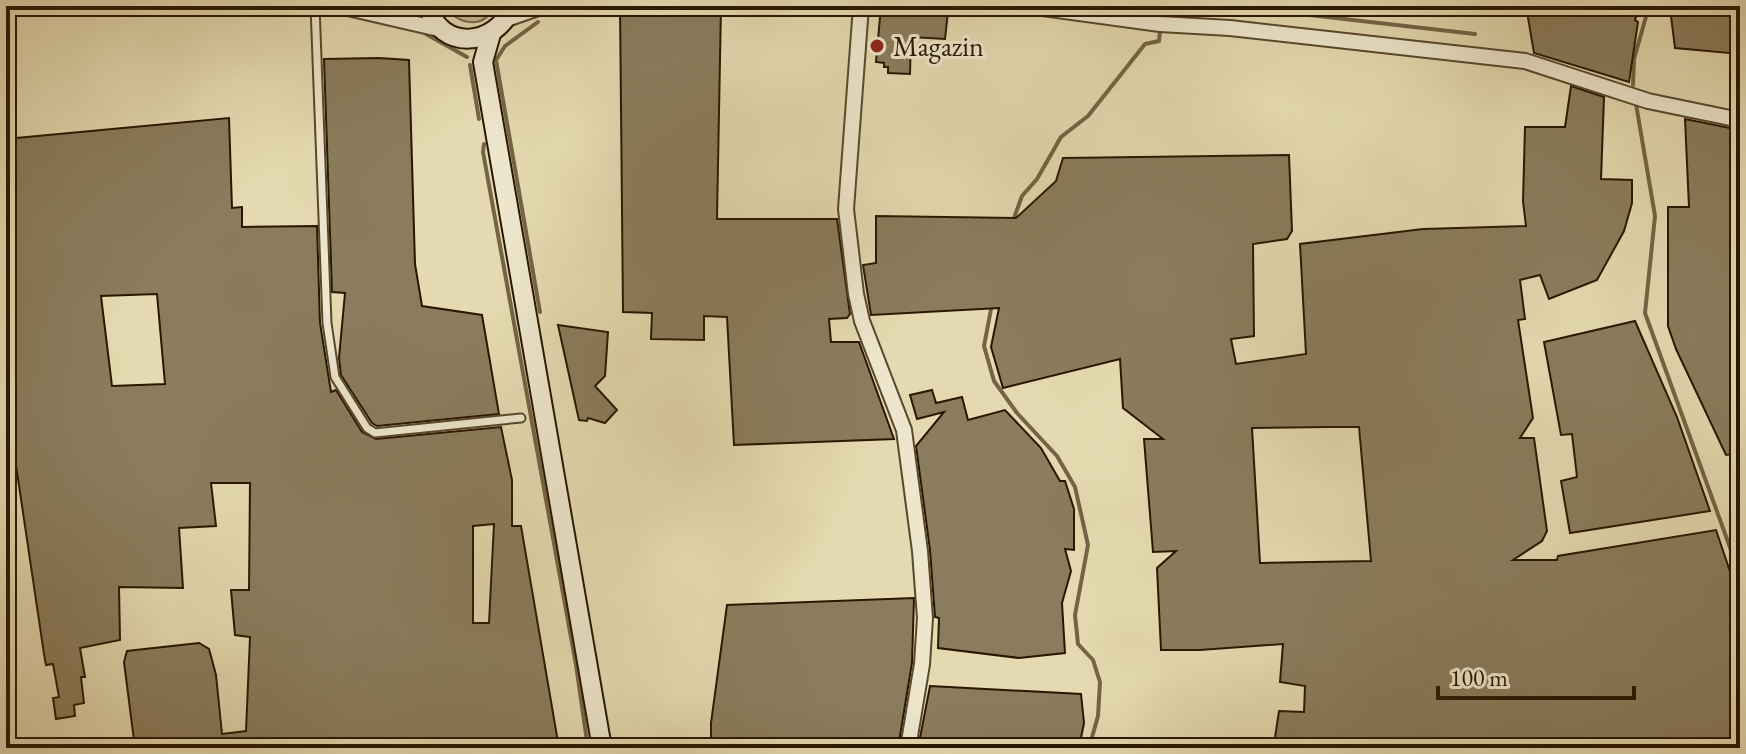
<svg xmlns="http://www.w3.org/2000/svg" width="1746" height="754" font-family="'EB Garamond',serif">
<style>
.green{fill:#c4b892;stroke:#766849;stroke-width:2}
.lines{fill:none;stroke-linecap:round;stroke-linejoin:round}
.stream{stroke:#736446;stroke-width:4}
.building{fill:#8a7c5c;stroke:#291700;stroke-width:2;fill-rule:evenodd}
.lane-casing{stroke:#58482c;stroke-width:11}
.street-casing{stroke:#58482c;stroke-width:18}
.secondary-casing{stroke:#291700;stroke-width:22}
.lane{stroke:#ede6cc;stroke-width:7}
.street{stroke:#ede6cc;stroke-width:14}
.secondary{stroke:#ede6cc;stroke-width:18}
.poi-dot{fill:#8f2418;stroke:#ede6cc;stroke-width:3}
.labels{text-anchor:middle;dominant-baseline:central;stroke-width:6;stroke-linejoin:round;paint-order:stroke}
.poi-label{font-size:28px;fill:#291700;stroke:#ede6cc;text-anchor:start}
</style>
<rect width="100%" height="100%" fill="#e4d9b0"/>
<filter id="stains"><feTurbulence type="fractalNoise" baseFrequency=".0025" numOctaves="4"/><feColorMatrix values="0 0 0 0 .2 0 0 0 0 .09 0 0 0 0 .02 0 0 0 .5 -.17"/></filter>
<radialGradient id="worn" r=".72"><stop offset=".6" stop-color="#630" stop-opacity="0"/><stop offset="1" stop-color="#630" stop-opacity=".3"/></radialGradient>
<!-- green -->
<path class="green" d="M445,6h50c-12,24 -37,19 -50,0z"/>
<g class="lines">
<!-- stream -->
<g class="stream">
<path d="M1158,6l2,13"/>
<path d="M1230,6l245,28"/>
<path d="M538,22l-33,24 -9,14 44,252"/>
<path d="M426,34l41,23"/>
<path d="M470,65l9,54"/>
<path d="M1633,85l1,-26 15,-53"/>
<path d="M1636,104l19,112 -10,97 95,262"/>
<path d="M484,144l-1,8 93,513 12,83"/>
<path d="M1013,221l9,-25 15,-17 24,-42 27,-21 57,-72 14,-3 1,-10"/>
<path d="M992,304l-8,42 10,35 23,32 40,43 18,31 13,58 -13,70 3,29 15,16 7,22 -2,34 -9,32"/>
</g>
</g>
<!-- building -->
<g class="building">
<path d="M620,6h101l-4,213h120l13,95 -3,4 -18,1 2,23h28l35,97 -160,6 -7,-128 -23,-1v24l-53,-1 1,-26 -29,-1z"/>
<path d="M881,6h33v3l34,3 -3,27 -34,-2 -1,37 -22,-1v-6h-4v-4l-8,-1z"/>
<path d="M1526,6h114l-5,14 3,2 -9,60 -95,-29z"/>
<path d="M1684,6h56v48l-65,-6 -4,-32z"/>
<path d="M379,58l30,2 6,204 7,42 60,9 17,99 -122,12 -5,-3 -31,-48 -2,-17 6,-65 -13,-1 -8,-233z"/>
<path d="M1571,86l33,11 -3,82 31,1v23l-8,28 -27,49 -48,19 -9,-24 -20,5 5,39 -7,1 15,98 -13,20h14l13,93 -5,10 -29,19h44l1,-4 158,-26 24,71v147h-442v-4h-24l5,-33 25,1 1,-26 -25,-4 3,-38 -83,6h-39l-4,-82 19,-17 -23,1 -9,-113h19l-40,-31 -3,-49 -117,29 -12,-41 8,-39 -128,7 -8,-50 13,-2v-47l140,2 40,-37 7,-23 226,-3 3,76 -5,8 -34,5 1,92 -23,3 5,25 70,-10 -6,-110 123,-15 103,-3 -3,-25 2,-74h40zM1328,427h31l12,134 -111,2 -8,-135z"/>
<path d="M229,118l3,90 10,-1v20l75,-1 3,97 11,69 5,-2 26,42 14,7 125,-12 11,53v46h9l38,222h-424l-11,-86 3,-11 72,-8 10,6 7,26 6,59 24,-3 4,-94 -15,-2 -4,-45h18l1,-107h-39l5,43 -37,2 4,60 -64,-1 1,53 -40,8 5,29h-4l3,26 -10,2 1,11 -19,3 -3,-21 6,-1 -6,-33 -7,1 -2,-11 -38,-256v-259zM157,294l8,90 -53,2 -11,-90zM494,524l-5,99h-16v-97z"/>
<path d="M1685,119l55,11v323l-14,2 -50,-106 -8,-23v-119h21z"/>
<path d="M1635,321l42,96 33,94 -140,22 -9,-52 16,-4 -5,-43 -11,1 -17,-93z"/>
<path d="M558,325l50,7 -3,44 -10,10 22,24 -12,13 -17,-5 -1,3 -8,-1z"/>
<path d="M932,390l4,13 26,-6 6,23 37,-10 36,38 19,33h5l9,28v41l-9,-1 6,22 -9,32 3,50 -46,5 -81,-10 1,-30 -4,-1 -5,-67 -14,-104 28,-34 -27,7 -7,-24z"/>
<path d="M914,598l-2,65 -14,85h-187v-25l16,-118z"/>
<path d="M930,686l151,8 3,29 -5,25h-161z"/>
</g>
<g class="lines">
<!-- lane casing -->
<g class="lane-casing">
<path id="lane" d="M315,6l12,317 8,54 32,51 8,5 146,-15"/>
</g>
<!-- street casing -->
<g class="street-casing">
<g id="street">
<path d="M339,6l104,24"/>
<path d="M861,6l-15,203 10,85 6,27 42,109 16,121 5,67 -3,46 -14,84"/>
<path d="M1028,6l132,18 70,4 295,33 123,40 92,19"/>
<path d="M386,15l21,-9"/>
<path d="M507,19l37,-13"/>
</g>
</g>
<!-- secondary casing -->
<g class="secondary-casing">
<g id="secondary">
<path d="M428,6c12,46 69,41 84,0"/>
<path d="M491,34l-8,28 119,686"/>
</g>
</g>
<!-- lane -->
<use href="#lane" class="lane"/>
<!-- street -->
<use href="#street" class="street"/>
<!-- secondary -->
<use href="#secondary" class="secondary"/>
</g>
<!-- markers -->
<circle class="poi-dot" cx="877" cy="46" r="8"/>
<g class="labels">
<!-- poi labels -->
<g class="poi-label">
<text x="893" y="46">Magazin</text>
</g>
</g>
<!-- margin -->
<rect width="1746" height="754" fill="none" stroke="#e4d9b0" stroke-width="32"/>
<rect x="8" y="8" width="1730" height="738" fill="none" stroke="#291700" stroke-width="4"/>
<rect x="16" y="16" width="1714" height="722" fill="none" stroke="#291700" stroke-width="2"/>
<!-- scale -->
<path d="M1438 686v12h196v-12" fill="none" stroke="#291700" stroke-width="4"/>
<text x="1450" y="686" font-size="24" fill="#291700" stroke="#ede6cc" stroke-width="6" paint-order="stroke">100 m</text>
<rect width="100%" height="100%" filter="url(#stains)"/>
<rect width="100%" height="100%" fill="url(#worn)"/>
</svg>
